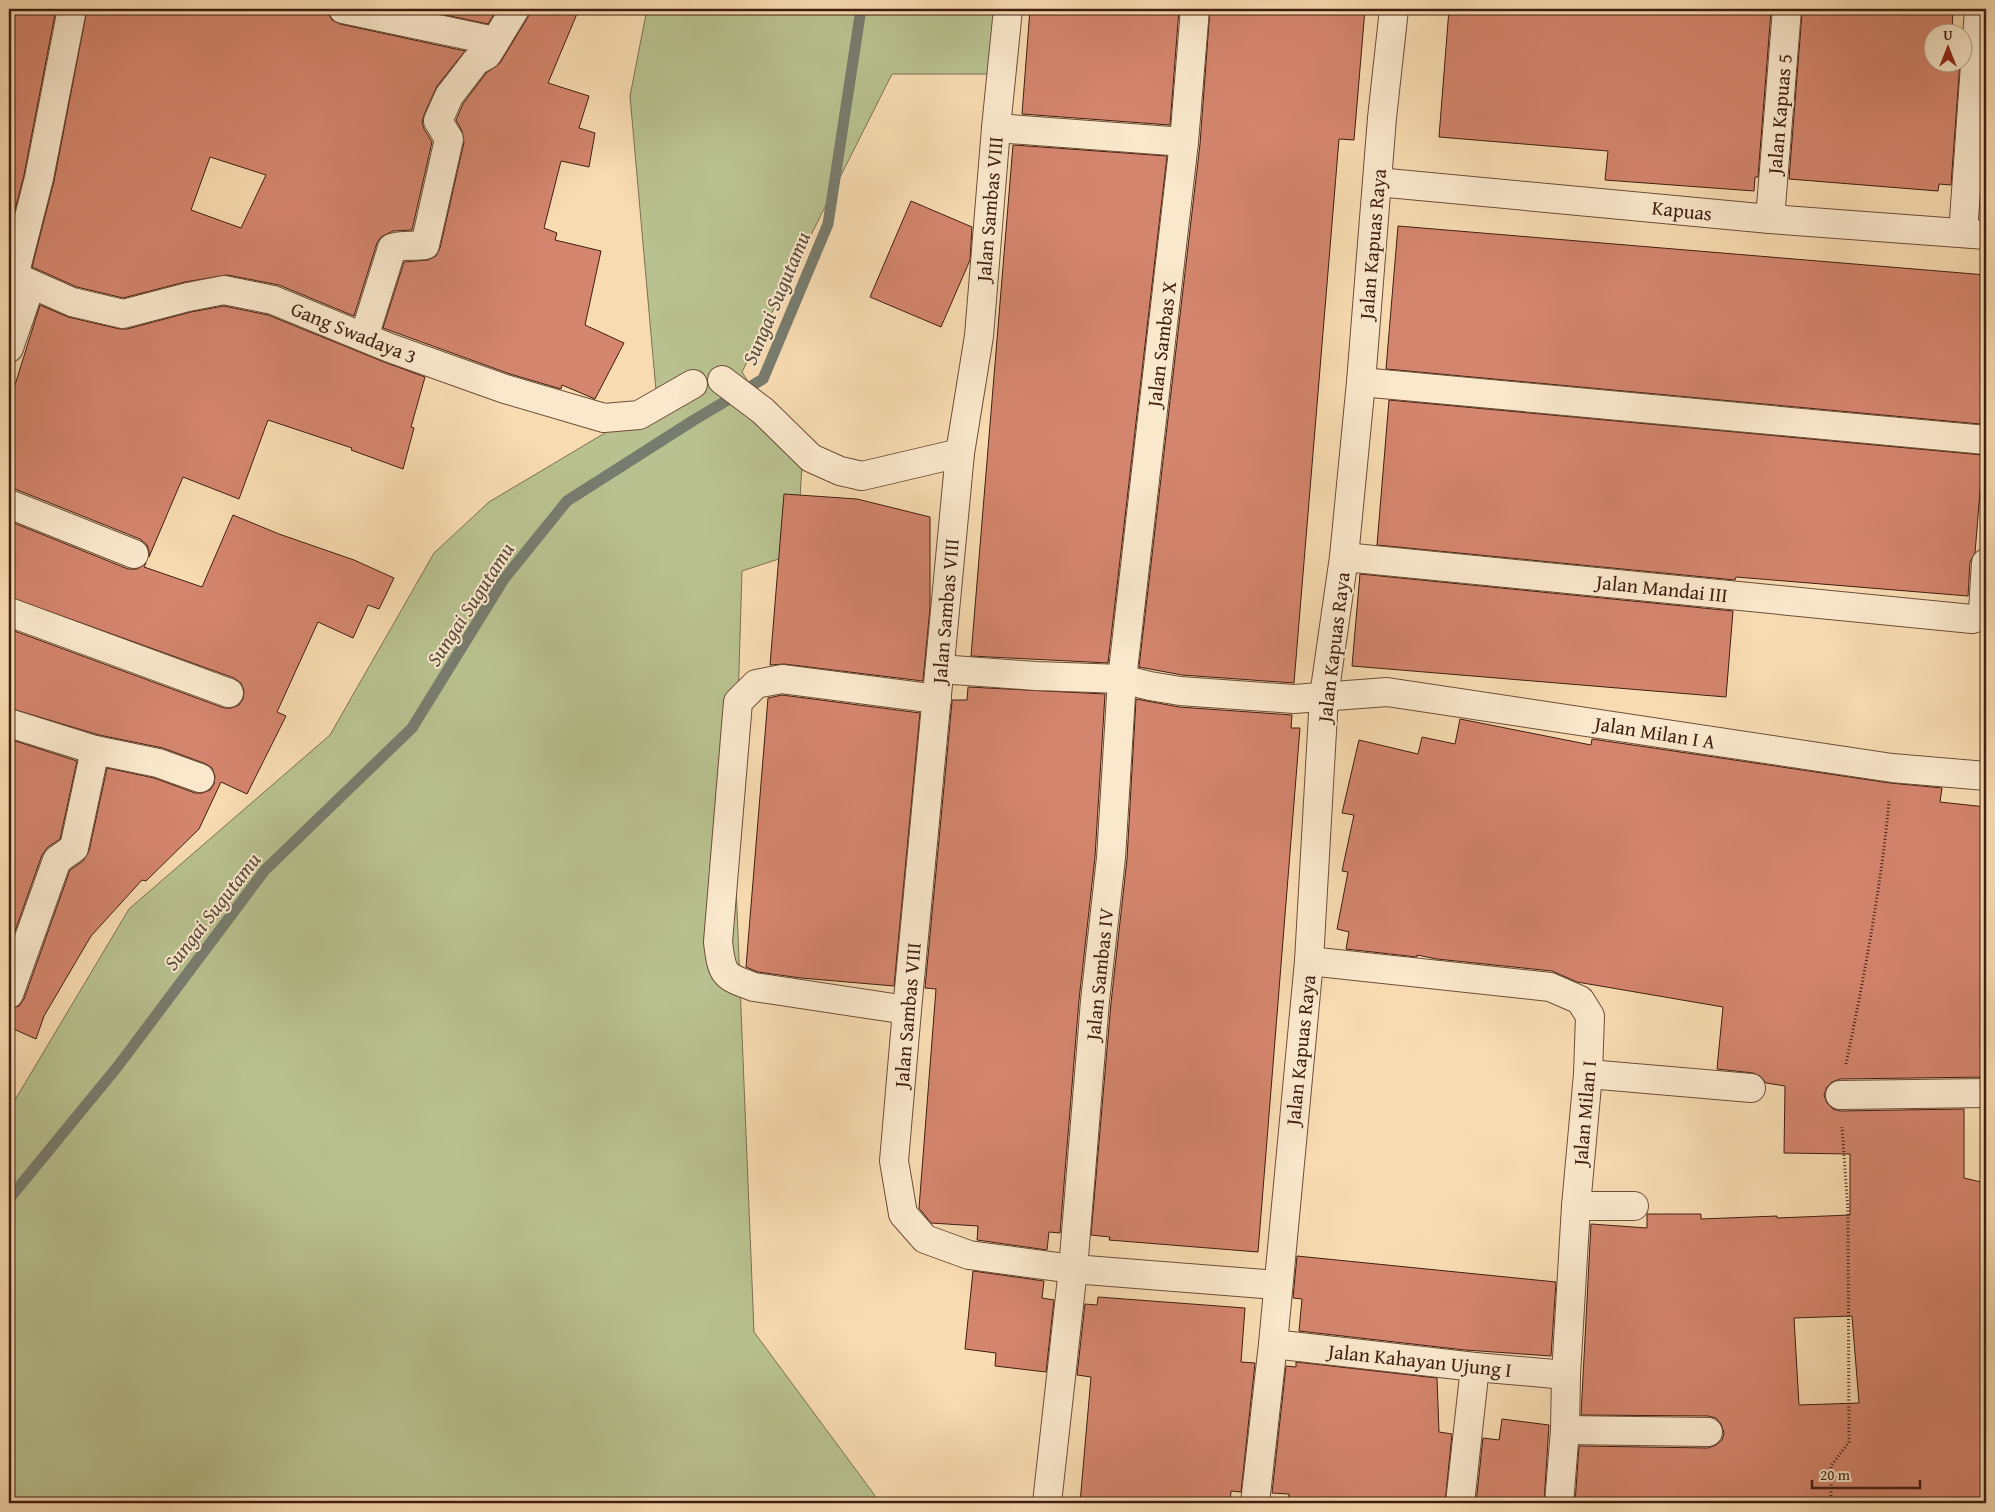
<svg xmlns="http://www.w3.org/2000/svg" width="1995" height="1512" font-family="'Gentium Book Plus',serif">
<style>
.green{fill:#b8c18f;stroke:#7c7050}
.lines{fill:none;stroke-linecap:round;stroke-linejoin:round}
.stream{stroke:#787c6e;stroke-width:11}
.building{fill:#d4856d;stroke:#401e10;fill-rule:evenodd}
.street-casing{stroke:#6e4d38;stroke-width:30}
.path{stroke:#401e10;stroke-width:3;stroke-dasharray:1 2.5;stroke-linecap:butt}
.street{stroke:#fae8cc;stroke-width:28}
.labels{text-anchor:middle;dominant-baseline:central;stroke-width:4;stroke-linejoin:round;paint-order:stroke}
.street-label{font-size:20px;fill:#401e10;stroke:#fae8cc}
.water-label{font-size:21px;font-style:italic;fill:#5c4d3f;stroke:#fae8cc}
</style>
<rect width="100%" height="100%" fill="#f8dbb1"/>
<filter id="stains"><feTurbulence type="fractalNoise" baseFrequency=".004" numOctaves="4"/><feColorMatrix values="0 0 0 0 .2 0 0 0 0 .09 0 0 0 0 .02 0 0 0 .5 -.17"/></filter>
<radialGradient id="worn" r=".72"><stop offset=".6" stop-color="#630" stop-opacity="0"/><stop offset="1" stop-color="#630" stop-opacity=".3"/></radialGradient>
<!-- green -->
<path class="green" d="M647,9h348l-1,65h-102l-150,298 60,91 -5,90 -55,18 -8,264 20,497 122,165 -2,6h-865v-393l120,-201 201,-174 104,-182 55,-51 168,-100 -27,-306z"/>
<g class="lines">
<!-- stream -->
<path class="stream" d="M9,1199l109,-133 147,-196 147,-142 92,-149 63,-78 127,-81 69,-41 65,-155 33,-215"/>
</g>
<!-- building -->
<g class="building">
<path d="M9,9h47l-32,166 -15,58z"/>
<path d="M87,9h217l24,4 4,7 8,4 125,27 -28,35 -13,29 -2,7 2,7 8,13 -20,88 -19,1 -12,6 -4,6 -23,73 -75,-31 -52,-10 -42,7 -62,16 -46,-11 -45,-20 22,-86zM210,157l56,18 -25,53 -50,-18z"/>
<path d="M417,9h80l-9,15z"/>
<path d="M531,9h48l-31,74 41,13 -10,32 16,5 -6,34 -28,-6 -17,67 13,5 -2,7 46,11 -16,74 39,18 -29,56 -33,-14 -1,4 -51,-15 -127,-46 21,-66 24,-2 8,-4 4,-8 24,-106 -2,-11 -6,-11 7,-16 23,-31 14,-10 28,-46z"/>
<path d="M1030,9h149l-9,116 -148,-11z"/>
<path d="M1210,9h155l-11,131 -15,-1 -45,544 -112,-8 -43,-8 61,-523z"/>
<path d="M1449,9h299l23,2 -13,166h-3l-1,14 -149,-11 3,-29 -169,-14z"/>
<path d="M1804,9h149l-1,23h-20v30h28l-9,123 -12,-1 -1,7 -149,-12 13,-166z"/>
<path d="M1986,127v61h-4z"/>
<path d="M1013,145l154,11 -59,507 -137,-7z"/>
<path d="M911,201l61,26 -2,33 -29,67 -71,-30z"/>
<path d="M1398,226l588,49v66l-6,83 -594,-55z"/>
<path d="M40,305l28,12 52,12h7l64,-17 33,-6 44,9 116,47 41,15 -14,50 3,1 -11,41 -52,-19 1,-2 -84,-28 -29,79 -56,-22 -34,80v-6l-2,-6 -7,-6 -125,-50h-6v-85z"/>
<path d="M1389,400l594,55 -8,98 -5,9 -2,34 -232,-19 -1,3 -358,-35z"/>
<path d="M784,494l73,5 73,18v91l-7,73 -139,-17 -14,1z"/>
<path d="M233,515l46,19 75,26 40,18 -15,31 -11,-4 -15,33 -35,-16 -41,90 9,4 -39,78 -26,-12 -22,47 -53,52 -4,-1 -51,56 -47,80 -8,23 -27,-12v-18l10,-3 5,-7 46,-129 13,-9 6,-10 18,-83 47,10 41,15h7l8,-3 4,-6 1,-8 -3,-8 -6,-4 -43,-16 -64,-13 -90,-27v-79l215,79h7l8,-3 4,-6 1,-8 -3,-8 -7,-5 -225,-81v-76l119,48h9l9,-6 -2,4 58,20z"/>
<path d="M1360,574l373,37 -7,86 -374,-31z"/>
<path d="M968,687l137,7 -10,163 -16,143 -19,233 -11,-1 -2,18 -70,-10 1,-14 -47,-3 -12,-15 17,-219 -11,-1 27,-286v-2h15z"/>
<path d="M782,695l138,18 -26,273 -93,-8 -43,-6 -12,-5 22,-269z"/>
<path d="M1136,699l43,8 113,8 -1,13h9l-42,524 -149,-12 1,-3 -19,-2 20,-232 16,-144z"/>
<path d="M1460,719l131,26 1,-6 298,44 52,5 -2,14 46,5v270l-146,2 -8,3 -5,5 -3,8 3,8 6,6 7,2 124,-2v69l17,4 2,43h3v278h-411l4,-57 129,2 8,-3 6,-5 2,-7 -3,-9 -5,-6 -8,-2 -127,-1 10,-191 56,4v-14h54v5l76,-3v2l73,-3v-61l-66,-1 1,-67 -19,-3 -6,-7 -7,-3 -36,-4 6,-62 -146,-25 -25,-11 -115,-12 -20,-4v2l-71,-8 3,-17 -12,-3 11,-57 -6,-1 12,-56 -12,-2 17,-73 59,14 4,-17 33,7zM1852,1316l7,87 -60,2 -5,-87z"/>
<path d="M9,739l68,22 -17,78 -12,8 -6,8 -33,93z"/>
<path d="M1297,1256l259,26 -5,74 -86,-6 -166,-19 3,-32 -9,-1z"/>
<path d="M973,1271l71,10 -2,17 12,2 -8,72 -51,-6 1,-13 -31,-4z"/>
<path d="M1098,1297l147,11 -4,54 14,1 -14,129 -10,-1 -1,12h-150l11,-126 -14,-2 8,-71 12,1z"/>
<path d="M1296,1362l141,16 2,54 13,2 -7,69h-157l1,-9 -17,-1 14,-127 10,1z"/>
<path d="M1502,1419l47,6 -5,78h-68l7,-65 16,2z"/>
</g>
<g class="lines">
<!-- street casing -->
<g class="street-casing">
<g id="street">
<path d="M343,9l142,30 9,4"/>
<path d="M1008,9l-12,119 -17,208 -19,117 -53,557 -13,151 9,53 22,25 44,16 104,14 204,16"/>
<path d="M996,128l188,14"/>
<path d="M1377,182l393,37 216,16"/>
<path d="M1770,219l17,-210"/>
<path d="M1963,233l16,-224"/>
<path d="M9,274l63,28 51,12 65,-17 36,-7 49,10 117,48 115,41 99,29 35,-3 54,-31"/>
<path d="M14,276l25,-98 33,-169"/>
<path d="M364,337l28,-89c11,-4 22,-1 33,-3l24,-106 -11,-18 11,-25 27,-35 11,-6 28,-46"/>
<path d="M9,348l22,-64"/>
<path d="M722,380l41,31 48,47 29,13 22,5 98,-23"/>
<path d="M1361,382l625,58"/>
<path d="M9,504l125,50"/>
<path d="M1344,557l628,62 7,-2 4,-6 3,-48"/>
<path d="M9,612l220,81"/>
<path d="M940,669l96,7 86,3 28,7 30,5 114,8 93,-7 505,76 94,8"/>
<path d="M9,723l86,27 63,13 42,15"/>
<path d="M1309,961l241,26 30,13 10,16 -2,58 -12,132 -10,169 -1,55 -6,73"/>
<path d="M9,994l48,-134 17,-12 21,-98"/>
<path d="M907,1010l-153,-23c-31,-11 -32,-12 -36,-45l20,-240 18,-18 26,-5 155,20"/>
<path d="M1588,1074l163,14"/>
<path d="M1840,1095l146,-2"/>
<path d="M1576,1206h58"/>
<path d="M1273,1344l202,23 91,8"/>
<path d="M1565,1430l143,2"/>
<path d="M1047,1503l26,-234 22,-268 16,-143 11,-179 62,-537 11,-133"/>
<path d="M1255,1503l18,-159 36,-383 15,-265 20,-139 17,-175 21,-264 12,-109"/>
<path d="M1460,1503l15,-136"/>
</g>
</g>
<!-- path -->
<g class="path">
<path d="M1846,1064c18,-87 35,-175 43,-263"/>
<path d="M1831,1503v-37l18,-24 -1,-231 -6,-84"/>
</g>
<!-- street -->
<use href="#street" class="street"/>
</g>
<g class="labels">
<!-- street labels -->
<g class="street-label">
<text transform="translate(1779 114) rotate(-85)">Jalan Kapuas 5</text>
<text transform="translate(989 209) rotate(-85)">Jalan Sambas VIII</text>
<text transform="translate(1682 210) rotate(6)">Kapuas</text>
<text transform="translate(1372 244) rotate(-85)">Jalan Kapuas Raya</text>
<text transform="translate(354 332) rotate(22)">Gang Swadaya 3</text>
<text transform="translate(1161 344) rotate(-83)">Jalan Sambas X</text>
<text transform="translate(1662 588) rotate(6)">Jalan Mandai III</text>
<text transform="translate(945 611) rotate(-85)">Jalan Sambas VIII</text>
<text transform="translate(1333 647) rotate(-83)">Jalan Kapuas Raya</text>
<text transform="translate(1655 732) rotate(9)">Jalan Milan I A</text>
<text transform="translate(1099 974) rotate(-84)">Jalan Sambas IV</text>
<text transform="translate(907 1015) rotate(-85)">Jalan Sambas VIII</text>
<text transform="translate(1300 1050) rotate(-84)">Jalan Kapuas Raya</text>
<text transform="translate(1584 1113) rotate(-85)">Jalan Milan I</text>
<text transform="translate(1420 1360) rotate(6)">Jalan Kahayan Ujung I</text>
</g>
<!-- water labels -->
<g class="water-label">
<text transform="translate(776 298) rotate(-67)">Sungai Sugutamu</text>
<text transform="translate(470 604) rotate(-57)">Sungai Sugutamu</text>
<text transform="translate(212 911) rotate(-52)">Sungai Sugutamu</text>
</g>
</g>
<!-- margin -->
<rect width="1995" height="1512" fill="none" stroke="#f8dbb1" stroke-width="30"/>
<rect x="10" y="10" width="1975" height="1492" fill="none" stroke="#401e10" stroke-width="2.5"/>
<rect x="15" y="15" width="1965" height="1482" fill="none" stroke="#401e10"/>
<!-- north arrow -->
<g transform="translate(1948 48)"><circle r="24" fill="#fae8cc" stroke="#b09781"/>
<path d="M0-4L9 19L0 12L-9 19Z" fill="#8f2418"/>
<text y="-8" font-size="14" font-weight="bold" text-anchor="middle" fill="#401e10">U</text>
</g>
<!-- scale -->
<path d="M1812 1480v8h108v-8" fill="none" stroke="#401e10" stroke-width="2.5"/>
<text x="1820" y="1480" font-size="15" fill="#401e10" stroke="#fae8cc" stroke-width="4" paint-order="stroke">20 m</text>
<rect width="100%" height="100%" filter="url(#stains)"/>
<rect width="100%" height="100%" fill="url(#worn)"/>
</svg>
